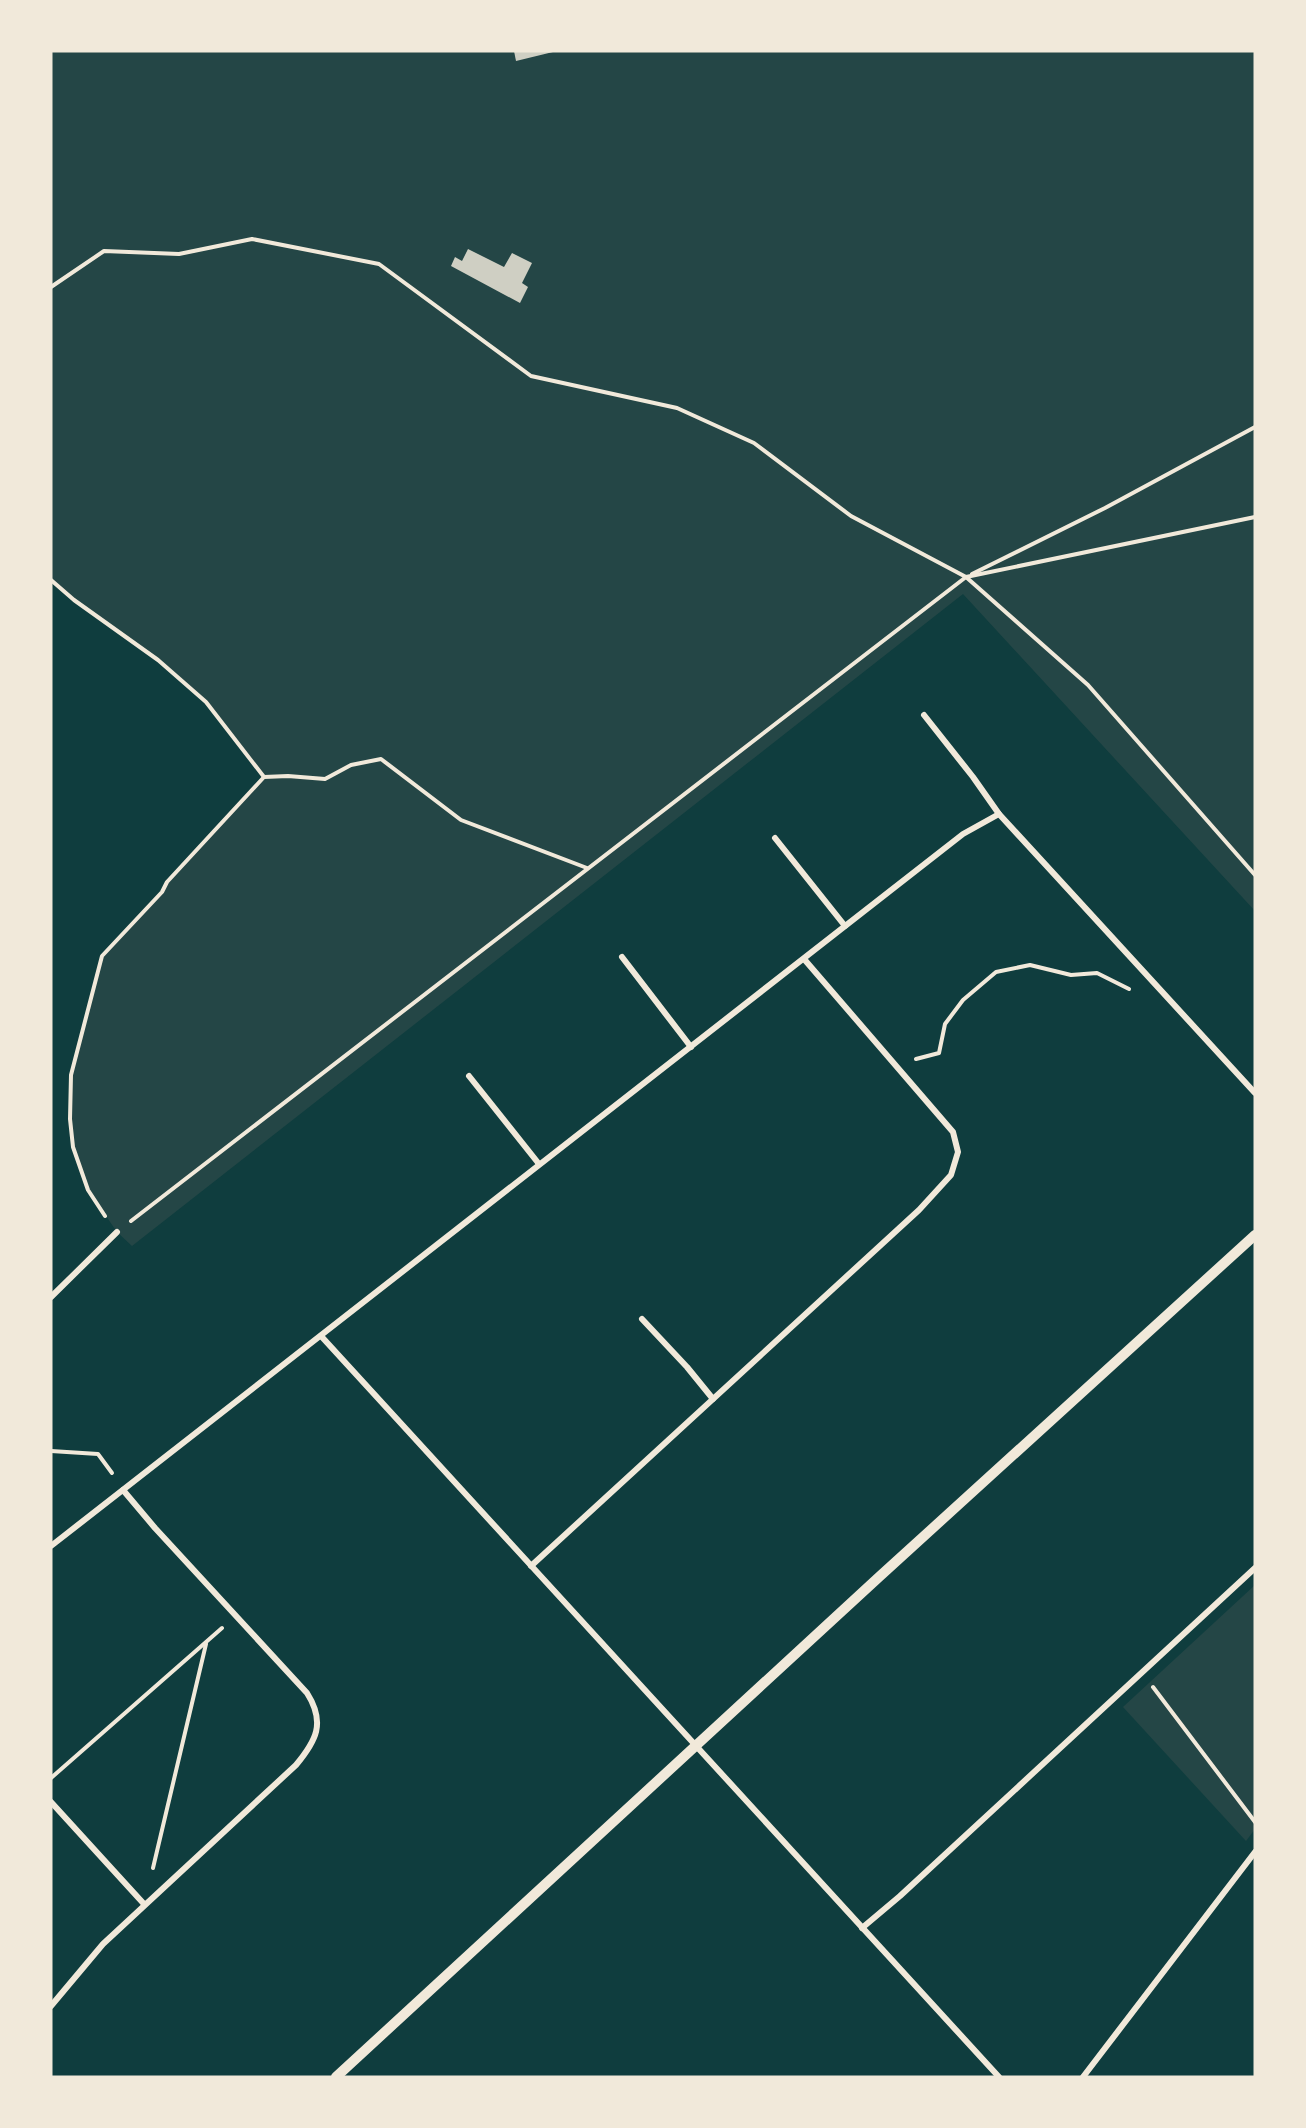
<svg xmlns="http://www.w3.org/2000/svg" width="1306" height="2128" font-family="'Space Grotesk',sans-serif">
<style>
.green{fill:#244646}
.building{fill:#cfcfc3}
.lines{fill:none;stroke-linecap:round;stroke-linejoin:round}
.path{stroke:#f1e9da;stroke-width:4}
.minor{stroke:#f1e9da;stroke-width:6}
.tertiary{stroke:#f1e9da;stroke-width:10}
</style>
<rect width="100%" height="100%" fill="#0f3d3e"/>
<!-- green -->
<g class="green">
<path d="M51,51h1204v860l-292,-317 -831,652 -15,-14 -29,-42 -15,-43 -3,-28 1,-44 31,-119 60,-64 5,-10 96,-106 -57,-74 -48,-42 -45,-31 -62,-49z"/>
<path d="M1255,1585v244l-9,12 -123,-134z"/>
</g>
<!-- building -->
<g class="building">
<path d="M514,51h39v1l-37,9z"/>
<path d="M468,249l36,18 8,-14 20,10 -10,20 6,4 -8,16 -69,-37 4,-9 7,4z"/>
</g>
<g class="lines">
<!-- path -->
<g class="path">
<path d="M51,287l53,-36 75,3 73,-15 127,25 152,112 146,32 77,35 97,73 115,61 122,108 167,190"/>
<path d="M972,574l133,-66 150,-81"/>
<path d="M51,580l23,20 84,60 48,42 58,75"/>
<path d="M916,1059l23,-6 6,-29 18,-24 33,-28 34,-7 41,10 26,-2 32,16"/>
<path d="M105,1216l-17,-26 -15,-43 -3,-28 1,-44 31,-119 60,-64 5,-10 97,-105 24,-1 37,3 26,-14 30,-6 80,61 126,48"/>
<path d="M131,1221l835,-644 289,-60"/>
<path d="M51,1451l47,3 14,19"/>
<path d="M1153,1687l102,135"/>
<path d="M51,1778l171,-150"/>
<path d="M153,1868l53,-224"/>
</g>
<!-- minor -->
<g class="minor">
<path d="M924,715l49,62 26,37 256,279"/>
<path d="M775,838l70,88"/>
<path d="M622,957l69,90"/>
<path d="M469,1076l70,88"/>
<path d="M51,1297l66,-65"/>
<path d="M642,1319l45,48 26,32"/>
<path d="M321,1336l678,741"/>
<path d="M51,1546l912,-712 36,-20"/>
<path d="M531,1566l388,-356 32,-35 7,-23 -5,-20 -149,-173"/>
<path d="M51,1802l93,102"/>
<path d="M862,1928l38,-32 355,-328"/>
<path d="M51,2006l52,-62 193,-179c20,-24 30,-42 11,-72l-152,-165 -32,-38"/>
<path d="M1083,2077l172,-225"/>
</g>
<!-- tertiary -->
<path class="tertiary" d="M336,2077l543,-500 376,-342"/>
</g>
<!-- border -->
<rect width="1306" height="2128" fill="none" stroke="#f1e9da" stroke-width="105"/>
</svg>
